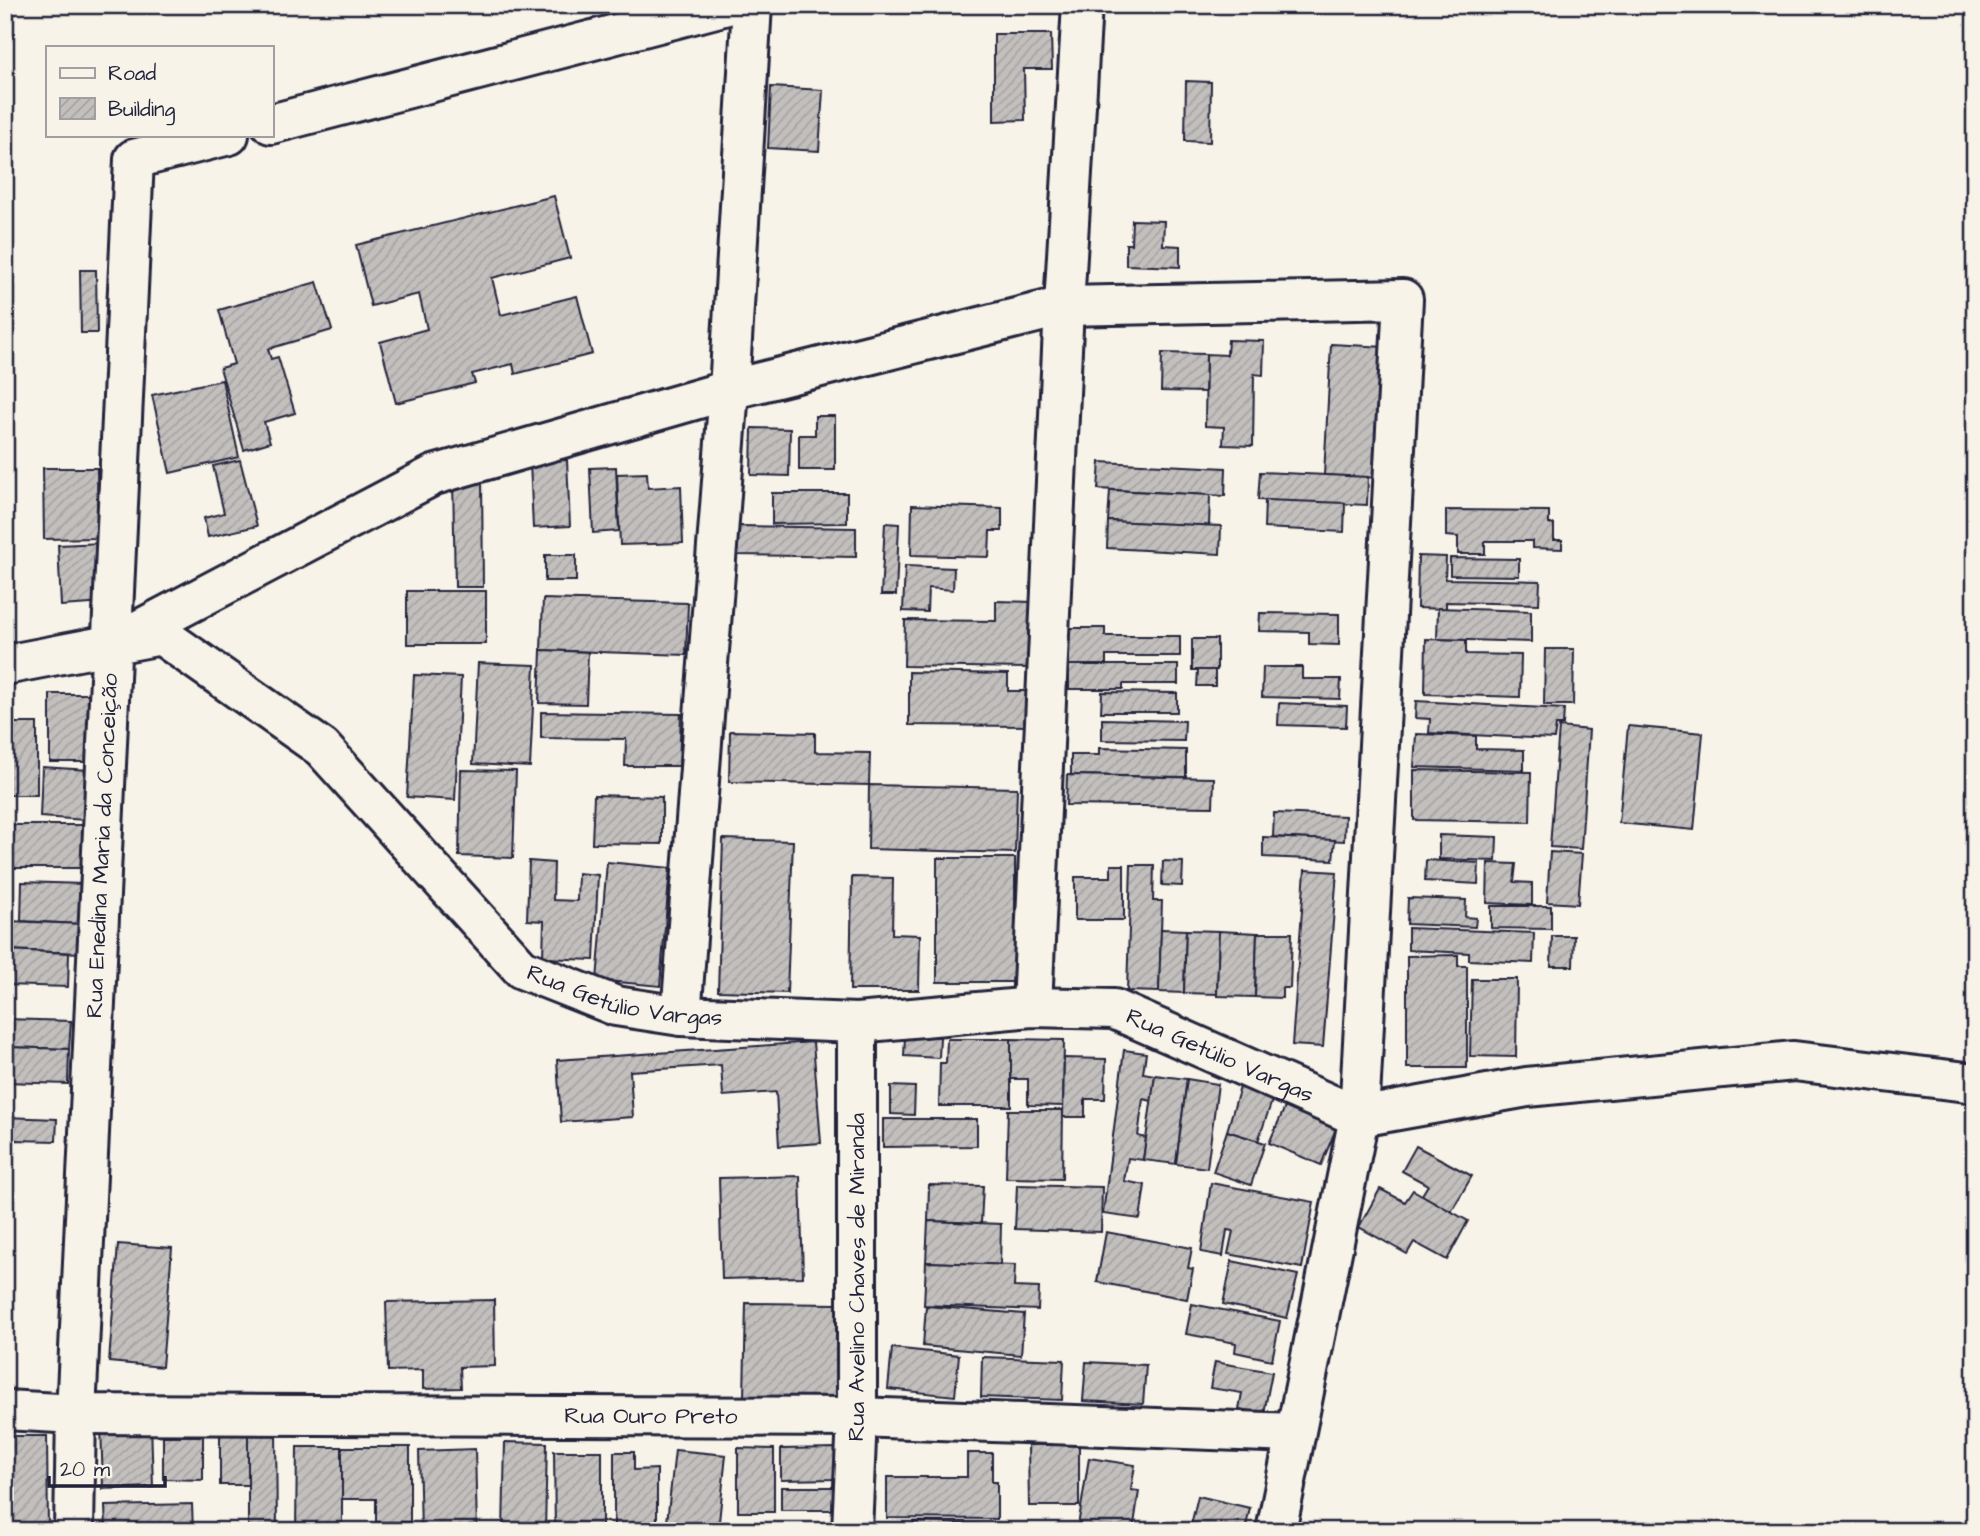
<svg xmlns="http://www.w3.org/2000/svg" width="1980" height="1536" font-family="'Architects Daughter',sans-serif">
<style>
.building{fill:url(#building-hatch);stroke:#22223b;stroke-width:2}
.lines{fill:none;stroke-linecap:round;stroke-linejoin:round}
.minor-casing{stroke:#22223b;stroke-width:44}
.minor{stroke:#f7f3e8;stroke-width:38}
.labels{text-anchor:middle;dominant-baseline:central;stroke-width:5;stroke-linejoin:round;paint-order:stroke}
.street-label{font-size:23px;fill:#22223b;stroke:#f7f3e8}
</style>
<defs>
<pattern id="building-hatch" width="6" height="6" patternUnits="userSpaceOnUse" patternTransform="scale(1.75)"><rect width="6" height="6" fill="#c2bfbd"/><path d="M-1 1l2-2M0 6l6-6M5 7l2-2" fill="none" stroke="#a6a4a3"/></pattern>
</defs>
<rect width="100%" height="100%" fill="#f7f3e8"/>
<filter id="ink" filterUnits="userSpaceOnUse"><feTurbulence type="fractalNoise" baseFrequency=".0143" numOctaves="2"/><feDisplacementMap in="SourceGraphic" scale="14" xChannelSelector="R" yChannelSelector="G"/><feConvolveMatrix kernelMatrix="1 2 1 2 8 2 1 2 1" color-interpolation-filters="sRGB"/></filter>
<g filter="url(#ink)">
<!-- building -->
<g class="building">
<path d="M994,34h57l1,35h-28l1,51 -31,1z"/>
<path d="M1186,81l25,1 -1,60 -25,-1z"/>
<path d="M771,87l52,3 -4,61 -51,-3z"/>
<path d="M554,196l16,62 -78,20 9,37 76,-19 15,58 -77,20 -2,-10 -41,10 3,9 -79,20 -16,-61 47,-13 -8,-35 -48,12 -15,-61z"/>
<path d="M1132,220l32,1 -1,24 17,1v21l-54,-2v-21h5z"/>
<path d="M80,270h16l1,63h-16z"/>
<path d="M317,282l15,48 -64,19 3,10 7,-2 17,56 -31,9 6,20 -26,8 -24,-82 14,-4 -15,-54z"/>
<path d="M1228,340l36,1 -1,34 -9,-1 -1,72 -30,-1 1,-18 -19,-1 1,-72 21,1z"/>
<path d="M1331,344l54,3 -6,131 -55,-3z"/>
<path d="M1162,353l44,1 -1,38 -44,-1z"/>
<path d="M222,380l17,77 -69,16 -18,-78z"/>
<path d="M815,416h20v54h-36v-35h16z"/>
<path d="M752,428l38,1 -1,47 -38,-1z"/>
<path d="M240,460l17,66 -49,11 -4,-19 20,-5 -11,-47z"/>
<path d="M567,460l3,66 -37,2 -3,-66z"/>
<path d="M1100,462l126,6 -1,28 -127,-7z"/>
<path d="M616,467l3,64 -26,2 -3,-65z"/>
<path d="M43,468h54l1,70 -54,1z"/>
<path d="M1260,472l108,5 -1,28 -109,-5z"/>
<path d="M647,473l1,15 33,-2 2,57 -63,2 -3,-71z"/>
<path d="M453,479h29l1,108h-28z"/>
<path d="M1110,490l100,5 -1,31 -101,-5z"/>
<path d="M772,493h75v30l-75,1z"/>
<path d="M1265,500l80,3 -1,29 -80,-4z"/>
<path d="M912,505l90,3v23h-12l-1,26 -78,-2z"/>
<path d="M1446,510l103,1v13h5v16h8v9l-30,-1v-7h-47v13h-27v-17l-12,-1z"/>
<path d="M1108,521l113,5 -1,28 -113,-6z"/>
<path d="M885,523l14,1 -3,71h-15z"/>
<path d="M738,526l118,2v29l-119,-2z"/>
<path d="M103,543l3,60 -45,3 -3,-61z"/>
<rect x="545" y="555" width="31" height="26"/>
<path d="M1418,556l28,1 -1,22 95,2 -1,23 -93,-2v7l-29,-1z"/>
<path d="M1450,558l69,1v17l-69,-1z"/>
<path d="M905,566l49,2 -1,22 -25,-2 -1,24 -24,-1z"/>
<rect x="407" y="591" width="79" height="53"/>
<path d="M543,599l145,4 -2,52 -145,-5z"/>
<path d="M996,601l37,1 -2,66 -127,-2 1,-46 91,1z"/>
<path d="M1438,608l93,3v31l-94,-3z"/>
<path d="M1260,613l79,1v31l-30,-1v-12l-50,-1z"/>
<path d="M1069,628h36v8h75v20h-74v9h-37z"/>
<rect x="1192" y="639" width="25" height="31"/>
<path d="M1426,639l40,1v14l55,1 -1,42 -95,-3z"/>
<path d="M1545,649h29l-1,56h-29z"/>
<path d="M541,650l47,2 -2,52 -47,-1z"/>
<path d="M478,663l57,2 -5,102 -57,-3z"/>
<path d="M1069,665h109v19h-55v5h-54z"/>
<path d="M1263,667h39v12h39l-1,20 -78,-2z"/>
<path d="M1198,670h17v16h-18z"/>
<path d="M909,672l99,2v17h25v35l-124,-1z"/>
<path d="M414,675l47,2 -6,123 -48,-3z"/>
<path d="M1102,692l75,1v19h-76z"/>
<rect x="50" y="694" width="41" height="68"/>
<path d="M1416,701l148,8 -1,16h-7l-2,14 -125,-6 1,-14 -15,-1z"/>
<path d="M1279,703l68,3 -1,21 -68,-2z"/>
<path d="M541,712l140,2 -2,52h-54l1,-27 -85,-1z"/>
<path d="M1102,719l83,2 -1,20 -82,-1z"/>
<rect x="5" y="723" width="32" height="72"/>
<path d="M1628,726l75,7 -9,97 -75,-7z"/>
<path d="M1559,727l30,3 -8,119 -31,-2z"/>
<path d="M730,731l85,2v19l55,1 -1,32 -140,-3z"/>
<path d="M1416,734l60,2v13l48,1v20l-110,-3z"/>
<path d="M1099,748l87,2v27l-115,-2v-20h28z"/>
<path d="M42,767l47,3 -3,50 -46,-3z"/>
<path d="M461,770l55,1 -3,87 -54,-2z"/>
<path d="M1414,770l117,2 -1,50 -116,-2z"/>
<path d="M1067,775l147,3 -1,29 -147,-2z"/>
<path d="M869,785l148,3 -2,65 -147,-4z"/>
<path d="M594,795l68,2v47l-70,-1z"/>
<path d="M1274,813l71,3 -1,25 -71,-4z"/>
<rect x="5" y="825" width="78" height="43"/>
<path d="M1439,835l58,2 -1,24 -57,-2z"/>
<path d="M1263,837l72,3 -2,20 -70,-3z"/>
<path d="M723,839l70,2 -6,152 -69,-2z"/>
<path d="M1550,852l32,2 -4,50 -31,-2z"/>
<rect x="937" y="858" width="78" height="124"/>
<path d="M1426,860l53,3 -1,21 -53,-3z"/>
<path d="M529,861l25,2 -1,37 24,1 1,-28 20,2 -4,85 -51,-2 1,-37 -17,-1z"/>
<path d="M1163,861l20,1 -1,24 -20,-1z"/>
<path d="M607,862l63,6 -10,118 -63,-6z"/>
<path d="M1488,863l28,1 -2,18 18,1v22l-45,-2z"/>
<path d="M1111,865h13v55h-49v-43h36z"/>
<path d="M1131,865h23l-1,36h9l-3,91 -32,-1z"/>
<path d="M1305,870l32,2 -14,175 -31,-2z"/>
<path d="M852,877l41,1 -1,56 28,1 -1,55h-69z"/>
<path d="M22,882l61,2 -1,40 -61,-3z"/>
<path d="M1408,898l58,2 -1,17 11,1 -1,9 -68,-3z"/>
<path d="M1491,906h60v23l-60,-1z"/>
<path d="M7,921l75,3 -1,29 -75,-3z"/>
<path d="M1408,928l126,5 -1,30 -64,-3v-7l-61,-3z"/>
<path d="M1161,929l25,1 -2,63 -25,-1z"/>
<path d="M1186,930l33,1 -2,63 -33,-1z"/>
<path d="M1219,931l38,2 -2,64 -38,-1z"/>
<path d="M1257,933h35l-2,55h-8v10l-27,-1z"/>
<path d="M1552,936h22l-1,30h-22z"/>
<path d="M5,950l64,3 -1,34 -63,-2z"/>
<path d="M1458,955v11h9v102h-60v-112z"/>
<path d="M1472,979h45l-1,78 -46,-1z"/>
<path d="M5,1019l66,2 -2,28 -64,-2z"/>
<path d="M905,1037h35l-1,21 -35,-2z"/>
<path d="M947,1039h64v67h-72l1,-43h6z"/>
<path d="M1011,1039l53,1 -1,66 -35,-1v-26h-17z"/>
<path d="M813,1042l8,101 -42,3 -3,-54 -53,4 -2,-31 -91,6 3,46 -72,5 -4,-62z"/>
<path d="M5,1047l64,2 -1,35 -63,-2z"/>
<path d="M1124,1050l22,3 -3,20 12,2 -3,26 -9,-2 -5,37 8,2 -3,22 -15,-2 -4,23 21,4 -5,34 -37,-5z"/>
<path d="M1064,1058l42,1 -1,40h-20v18h-22z"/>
<path d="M1155,1075l32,4 -11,85 -33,-4z"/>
<path d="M1187,1079l31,5 -11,84 -31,-4z"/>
<path d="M891,1086l24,1 -1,28 -23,-1z"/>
<path d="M1240,1087l33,11 -15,43 -31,-10z"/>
<path d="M1285,1107l51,22 -15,36 -52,-22z"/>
<path d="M1008,1110h55l-1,69 -56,-1z"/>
<path d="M5,1117l52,2 -1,22 -41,-1 -1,17 -9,-1z"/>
<path d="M883,1119h94v27l-94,1z"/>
<path d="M1227,1131l38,12 -14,42 -38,-13z"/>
<path d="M1416,1146l56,30 -21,36 -29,-17 6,-10 -26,-14z"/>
<path d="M800,1176l3,101 -81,2 -3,-101z"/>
<path d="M1211,1183l103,19 -12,66 -74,-14 5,-23 -6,-1 -4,26 -22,-4z"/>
<path d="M929,1185l54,1 -2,37 -53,-2z"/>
<path d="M1017,1185l85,2 -1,45 -86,-3z"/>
<path d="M1380,1189l25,13 8,-12 55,31 -21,39 -33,-18 -7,12 -48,-27z"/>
<path d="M928,1221l73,3 -1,41 -74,-3z"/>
<path d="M1106,1232l86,16 -4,20 5,1 -6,30 -90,-17z"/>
<path d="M118,1244l54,4 -10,119 -53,-5z"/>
<path d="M1232,1261l66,14 -11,43 -64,-14z"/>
<path d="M926,1262l89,3 -1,22 25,1 -1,22 -114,-5z"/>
<path d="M494,1300l1,66 -35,1 1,21 -38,1v-19l-35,1 -2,-69z"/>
<path d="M746,1303l91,1 -1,94h-92z"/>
<path d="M1192,1304l88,17 -8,39 -37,-8 1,-9 -50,-9z"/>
<path d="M926,1306l98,8 -3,41 -98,-9z"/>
<path d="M892,1348l67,7 -4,41 -67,-7z"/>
<path d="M982,1357l82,3 -2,40 -81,-3z"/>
<path d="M1086,1362l60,3 -3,39 -60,-3z"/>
<path d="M1215,1362l57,10 -8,41 -25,-4 3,-16 -32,-5z"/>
<path d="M151,1422l2,65 -50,2 -2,-66z"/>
<rect x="220" y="1431" width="28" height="54"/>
<path d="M248,1431h28l1,100h-29z"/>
<path d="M5,1436h42l1,93h-43z"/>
<path d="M163,1436h40v44l-40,-1z"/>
<path d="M505,1442l42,1 -2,88h-42z"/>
<path d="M1028,1445h51v61h-50z"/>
<path d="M297,1447h45v84h-46z"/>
<path d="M342,1447h68v75h-34v-23h-34z"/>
<path d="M738,1448l36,1v63h-36z"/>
<path d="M837,1448v31l-56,1v-31z"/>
<path d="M475,1449l2,82h-56l-2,-80z"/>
<path d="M675,1450l51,5 -8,76h-52z"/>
<path d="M554,1451h48v80h-47z"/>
<path d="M614,1452h20v18l23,-1v62h-43z"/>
<path d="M967,1453h25v29h5v37l-110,-1v-41h80z"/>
<path d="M1089,1458l46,7 -4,25 8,1 -6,40h-26l-29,-5z"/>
<rect x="781" y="1487" width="52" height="23"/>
<path d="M1198,1496l52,12 -5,23h-73l2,-9 17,3z"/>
<path d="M192,1504l1,27h-87l-1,-25z"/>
<path d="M914,1522l65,2v7h-65z"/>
</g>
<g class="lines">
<!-- minor casing -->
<g class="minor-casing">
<g id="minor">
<path d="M271,124l456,-119"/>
<path d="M112,644l322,-169 295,-85 335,-84 339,-7 -44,818 -83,414"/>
<path id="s1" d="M5,665l156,-30 161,113 200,221 94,37 65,10 176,7 175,-16 82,2 245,108"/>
<path d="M1032,1007l32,-701 18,-301"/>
<path d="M681,1016l48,-626 23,-385"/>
<path d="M1359,1117l168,-30 267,-26 181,22"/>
<path id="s2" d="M5,1410l71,4 781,3 438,16"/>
<path id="s3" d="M74,1531l2,-117 58,-1255 95,-24"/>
<path id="s4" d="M852,1531l5,-114v-394"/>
</g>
</g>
<!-- minor -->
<use href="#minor" class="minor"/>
</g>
</g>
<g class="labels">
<!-- street labels -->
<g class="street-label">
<text stroke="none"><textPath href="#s3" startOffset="686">Rua Enedina Maria da Conceição</textPath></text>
<text stroke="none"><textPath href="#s1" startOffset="761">Rua Getúlio Vargas</textPath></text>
<text stroke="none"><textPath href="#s1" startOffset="1370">Rua Getúlio Vargas</textPath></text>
<text stroke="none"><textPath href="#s4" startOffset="254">Rua Avelino Chaves de Miranda</textPath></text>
<text stroke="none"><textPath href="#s2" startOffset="646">Rua Ouro Preto</textPath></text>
</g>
</g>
<!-- margin -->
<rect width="1980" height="1536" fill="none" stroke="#f7f3e8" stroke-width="28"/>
<rect x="14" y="14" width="1952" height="1508" fill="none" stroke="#22223b" stroke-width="2.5" filter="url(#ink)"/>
<!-- legend -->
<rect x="46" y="46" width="228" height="91" fill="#f7f3e8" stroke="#a29fa3" stroke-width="2"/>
<rect x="60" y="68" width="35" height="10" fill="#f7f3e8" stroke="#a29fa3" stroke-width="2"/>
<text x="108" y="80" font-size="21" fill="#22223b">Road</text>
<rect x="60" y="98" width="35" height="21" fill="url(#building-hatch)" stroke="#a29fa3" stroke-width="2"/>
<text x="108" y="116" font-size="21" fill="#22223b">Building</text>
<!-- scale -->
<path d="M49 1476v10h116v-10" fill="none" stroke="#22223b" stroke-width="3.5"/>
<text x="60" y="1476" font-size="21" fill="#22223b" stroke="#f7f3e8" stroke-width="5" paint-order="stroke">20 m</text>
</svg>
